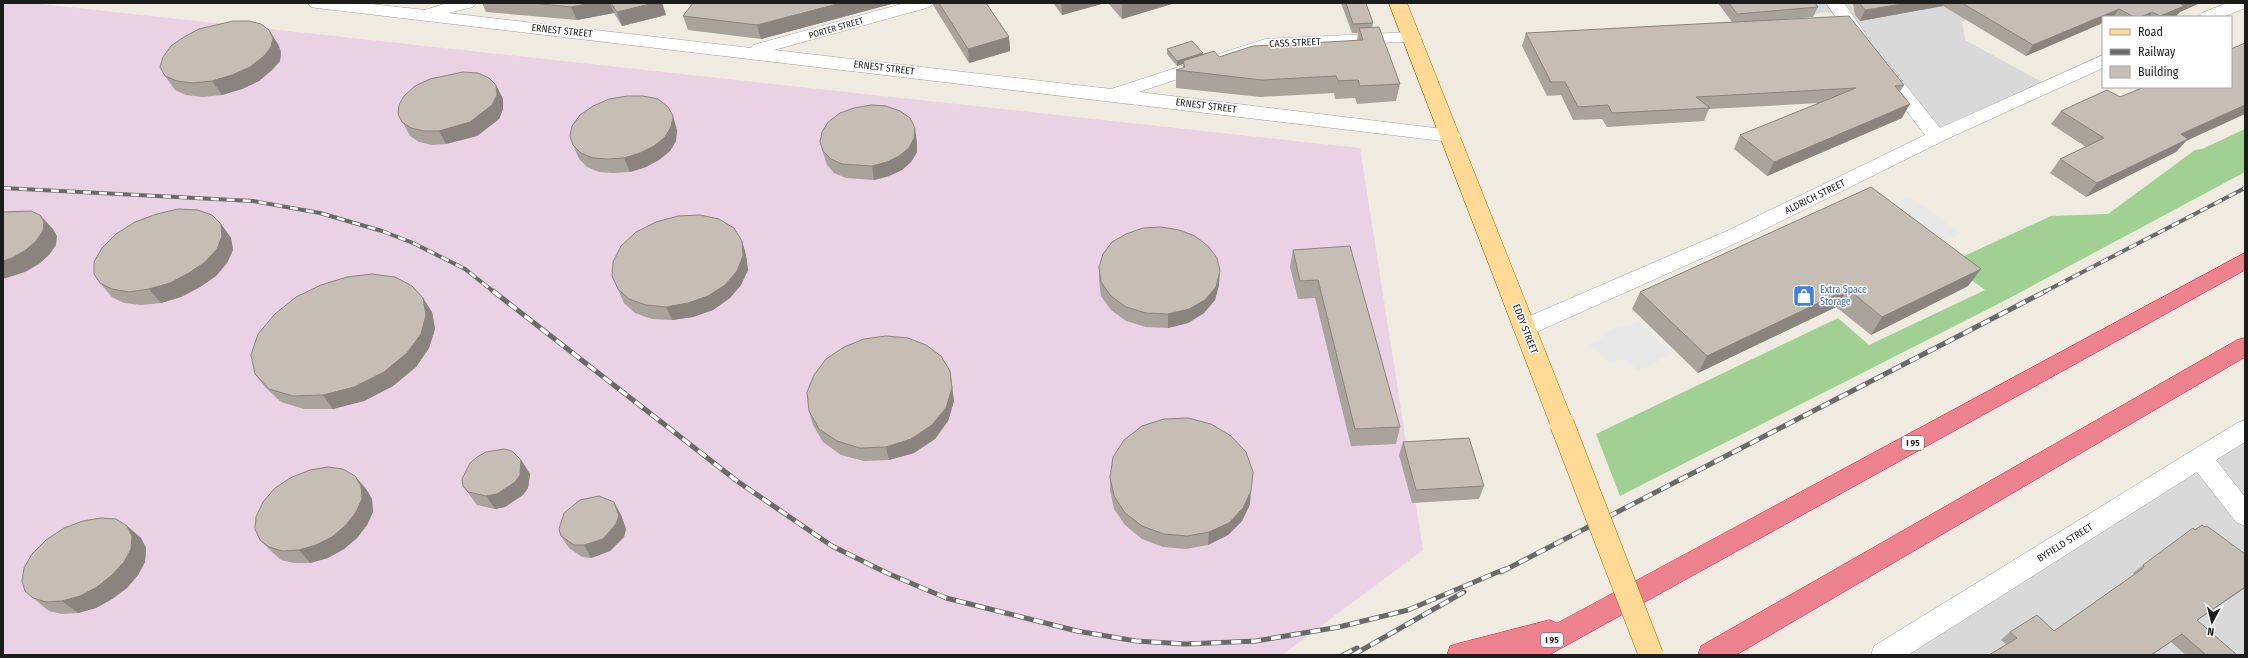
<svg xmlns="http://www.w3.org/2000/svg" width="2248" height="658" font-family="'Fira Sans Condensed',sans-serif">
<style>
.residential{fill:#dad9d9}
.industrial{fill:#e8d2e3}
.forest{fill:#a0d193}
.parking{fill:#e8e8e8}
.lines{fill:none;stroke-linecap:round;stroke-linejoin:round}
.minor-casing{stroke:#a3a3a3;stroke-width:1}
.major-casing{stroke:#956e00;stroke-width:1}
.highway-casing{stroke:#e3184f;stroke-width:1}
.minor{fill:#fff;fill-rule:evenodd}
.major{fill:#ffd996;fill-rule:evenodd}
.highway{fill:#ec828e;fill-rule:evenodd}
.rail-far1-casing{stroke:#6a6a6a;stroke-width:4}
.rail-casing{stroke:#6a6a6a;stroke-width:5}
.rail-far1{stroke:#fff;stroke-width:2.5;stroke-dasharray:8;stroke-linecap:butt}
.rail{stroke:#fff;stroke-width:3.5;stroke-dasharray:10;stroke-linecap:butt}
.major-bridge-casing{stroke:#956e00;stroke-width:25;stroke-linecap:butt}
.major-bridge{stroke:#ffd996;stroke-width:24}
.wall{fill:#aaa39b}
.shaded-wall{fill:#8b847e}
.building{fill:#c6bdb4;stroke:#8b847e}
.labels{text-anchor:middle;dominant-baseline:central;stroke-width:3;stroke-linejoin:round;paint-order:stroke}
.far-street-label{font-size:9px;fill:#1c1c1c;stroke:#fff}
.shield{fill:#fff;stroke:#606060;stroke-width:1}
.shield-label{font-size:9px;font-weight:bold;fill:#1c1c1c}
.street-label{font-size:10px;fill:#1c1c1c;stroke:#fff}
.shop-label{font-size:10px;fill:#366cbe;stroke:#fff;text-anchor:start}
</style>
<rect width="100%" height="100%" fill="#efebe1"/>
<!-- residential -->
<g class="residential">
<path d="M1744,3h265l-47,19 3,18 82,45 -107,50 -99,-121 -18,-2 -24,7 -28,1z"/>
<path d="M2245,432v223h-357z"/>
</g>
<!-- industrial -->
<path class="industrial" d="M3,3h28l1329,145 63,402 -141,105h-1279z"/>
<!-- forest -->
<path class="forest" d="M2245,129v43l-241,129 -384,195 -24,-62 242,-116 31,27 116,-55 -36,-27 102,-47 57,-2 87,-64 7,-1z"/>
<!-- parking -->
<g class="parking">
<path d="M1909,197l16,10 35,27 -25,12 -56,-36z"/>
<path d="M1639,322l33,31 -14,7v2l-20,8 -14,-12 -14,6 -21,-20 14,-6 -2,-4 20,-8 5,1z"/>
</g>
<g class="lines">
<!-- minor casing -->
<g class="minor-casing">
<g id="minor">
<path d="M308,3h54l63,7 22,-7h29l-3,4 -25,6 303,35 2,-3 152,-42h28l-3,4 -156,43 337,39 154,-50 147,-7 6,1 3,4 -3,4 -151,8 -128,43 312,38 7,2 3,4 -3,4 -7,2 -1134,-134 -6,-1z"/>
<path d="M1826,3h18l26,37 -3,4h-12z"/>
<path d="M2227,3h18v5l-22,9h-24l3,-4z"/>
<path d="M2103,55v13l-154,70 -206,102 -211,94 -8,2 -8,-2 -3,-6 3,-6 213,-92 196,-95 -49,-64 -3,-4 3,-4 6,-2 6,2 52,65z"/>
<path d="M2245,420v22l-29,18 29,37v29l-9,-4 -39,-50 -289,183h-37l3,-9 363,-223z"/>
</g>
</g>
<!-- major casing -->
<g class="major-casing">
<path id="major" d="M1389,3h18l167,421 -4,7 -8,2 -8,-2 -4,-7z"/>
</g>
<!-- highway casing -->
<g class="highway-casing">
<g id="highway">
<path d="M2245,253v17l-696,385h-102l3,-9 10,-3 89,-23 8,3z"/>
<path d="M2245,338v19l-509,298h-38l3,-9 536,-306z"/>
</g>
</g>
<!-- minor -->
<use href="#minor" class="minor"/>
<!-- major -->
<use href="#major" class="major"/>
<!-- highway -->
<use href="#highway" class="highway"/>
<!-- rail-far1 casing -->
<g class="rail-far1-casing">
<g id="rail-far1">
<path d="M3,188l250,13 67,12 62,18 31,12 52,26 29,23"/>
<path d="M2044,292l201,-104"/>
</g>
</g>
<!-- rail casing -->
<g class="rail-casing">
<g id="rail">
<path d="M493,291l244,190 95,65 55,27 59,25 131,33 59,10 50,3 70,-3 83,-14 69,-17 97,-41"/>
<path d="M1501,572l545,-281"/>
<path d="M1343,655l14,-7"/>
<path d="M1353,655l111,-63"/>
</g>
</g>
<!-- rail-far1 -->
<use href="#rail-far1" class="rail-far1"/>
<!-- rail -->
<use href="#rail" class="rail"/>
<!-- major-bridge casing -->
<g class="major-bridge-casing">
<path id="major-bridge" d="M1562,424l89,231"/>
</g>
<!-- major-bridge -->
<use href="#major-bridge" class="major-bridge"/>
</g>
<!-- wall -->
<g class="wall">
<path d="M482,3h180l4,12 -44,11 -8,-13 -37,7 -91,-8z"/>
<path d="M693,3h202l-134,36 -73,-9 -5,-14z"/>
<path d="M933,3h53l23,34 1,14 -41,12 -36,-58z"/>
<path d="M1053,3h52l-43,12z"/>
<path d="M1108,3h67l-53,16z"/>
<path d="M1341,3h25l7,20 -1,5 28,56 -4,17 -39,3 -2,-6 -20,1 -1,-6 -74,4 -84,-9v-18l7,-2v-4l-6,2 -10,-12v-5l36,4 -1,2 17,2 138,-17 1,-7h-6z"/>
<path d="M1718,3h97l3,4 -5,10 -26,2 117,66 -4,7 2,26 -135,58 -33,-27 6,-14 79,-32 -110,6 -5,12 -97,6 -5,-8 -29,1 -12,-25 -14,1 -25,-50 4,-13 206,-11z"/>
<path d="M1854,3h346l-20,9 -4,4 -2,1h-71l-77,39 -83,-50 -83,15 -5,-6 -2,-11z"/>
<path d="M278,44l3,8 -1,9 -8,9 -13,11 -17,8 -20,6 -19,2 -17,-2 -11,-5 -10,-14z"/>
<path d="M496,85l7,14v10l-4,10 -22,17 -31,8 -14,1 -13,-3 -9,-6 -12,-22z"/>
<path d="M2061,111l125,30 -10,11 -90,45 -36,-24 10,-14 26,-12 -35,-23z"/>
<path d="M677,130l-1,11 -6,10 -11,9 -13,7 -16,5 -17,1 -14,-1 -12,-5 -8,-8 -6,-14z"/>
<path d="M820,142h97v10l-6,10 -9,8 -13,6 -15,4 -28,-2 -12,-5 -7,-8 -3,-9z"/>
<path d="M221,224l10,14 2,12 -6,13 -11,13 -16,11 -19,10 -20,6 -20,2 -17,-2 -12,-6 -12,-14z"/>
<path d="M742,241l4,14 2,15 -7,15 -11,13 -17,12 -20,7 -21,3 -20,-1 -17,-6 -11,-10 -12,-27z"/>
<path d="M1350,246l50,181 -4,17 -45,2 -36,-148 -17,1 -8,-32 3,-17z"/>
<path d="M1099,267l120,18 -4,15 -11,13 -16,10 -20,5 -22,-1 -20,-6 -15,-11 -10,-14 -2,-15z"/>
<path d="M1981,269l-13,17 -97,49 -35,-28 -138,66 -66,-64 8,-17z"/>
<path d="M432,312l3,17 -6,19 -13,19 -23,19 -29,15 -31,8h-29l-23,-7 -15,-14 -11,-14z"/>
<path d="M950,371l4,30 -6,20 -13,18 -21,14 -25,7 -25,1 -23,-6 -18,-13 -10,-17 -4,-14z"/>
<path d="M1403,442l81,44 -5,13 -67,4 -13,-48z"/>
<path d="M521,460l9,14 -2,14 -5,7 -18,12 -10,2 -18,-4 -14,-19z"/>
<path d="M355,476l11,13 6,10 1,13 -6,13 -10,13 -13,11 -16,9 -18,5h-16l-13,-3 -9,-8 -12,-12z"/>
<path d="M1110,477l140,27 -8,17 -14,14 -20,10 -22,4 -23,-2 -21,-8 -17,-14 -11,-16 -4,-19z"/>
<path d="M621,515l5,14 -2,8 -14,14 -19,7 -9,-1 -13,-9 -8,-12z"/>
<path d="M127,526l14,12 5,10 -1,14 -7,13 -11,13 -15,11 -16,9 -18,5 -16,1 -13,-3 -16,-13z"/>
<path d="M2143,565l54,56 40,34h-51l-15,-13 -19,13h-163l17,-11 -5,-4 9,-8 44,-1 80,-56v-1l-1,-1z"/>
</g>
<!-- shaded-wall -->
<g class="shaded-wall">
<path d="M591,3h19l4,10 -37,7 -6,-13z"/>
<path d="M654,3h8l4,12 -44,11 -5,-14z"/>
<path d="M841,3h54l-134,36 -4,-14z"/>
<path d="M1061,3h44l-43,12z"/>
<path d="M1129,3h46l-53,16v-14z"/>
<path d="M1908,3h37l-2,3 -83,15 5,-11z"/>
<path d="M2184,3h16l-20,9 -4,4 -2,1h-15z"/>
<path d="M2119,9l-6,8h-10v6l-77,33 7,-11z"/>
<path d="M2152,12l-3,5h-8z"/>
<path d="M269,30l9,14 3,8 -1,9 -8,9 -13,11 -17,8 -20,6 -10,-14z"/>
<path d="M1009,37l1,14 -41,12 -1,-14z"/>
<path d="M1203,53l-1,5 -19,3v3l-6,2v-5z"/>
<path d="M496,85l7,14v10l-4,10 -22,17 -31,8 -7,-13z"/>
<path d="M1910,104l-8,14 -135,58 7,-14z"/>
<path d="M2245,105v9l-59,27 -10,11 -90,45 11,-14 84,-49z"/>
<path d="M673,116l4,14 -1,11 -6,10 -11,9 -13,7 -16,5 -6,-14z"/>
<path d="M915,128l2,14v10l-6,10 -9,8 -13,6 -15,4 -2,-14z"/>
<path d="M40,215l13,14 4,7 -1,9 -7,10 -10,9 -14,8 -22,7v-18z"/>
<path d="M221,224l10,14 2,12 -6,13 -11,13 -16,11 -19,10 -20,6 -12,-14z"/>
<path d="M742,241l4,14 2,15 -7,15 -11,13 -17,12 -20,7 -21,3 -6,-13z"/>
<path d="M1981,269l-13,17 -97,49 11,-18z"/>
<path d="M1220,271l-1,14 -4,15 -11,13 -16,10 -20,5v-14z"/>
<path d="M1848,289l-12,18 -138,66 9,-17z"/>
<path d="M423,298l9,14 3,17 -6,19 -13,19 -23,19 -29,15 -31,8 -10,-14z"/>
<path d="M950,371l4,30 -6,20 -13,18 -21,14 -25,7 -3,-13z"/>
<path d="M521,460l9,14 -2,14 -5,7 -18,12 -10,2 -9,-13z"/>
<path d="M355,476l11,13 6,10 1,13 -6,13 -10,13 -13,11 -16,9 -18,5 -11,-13z"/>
<path d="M1251,491l-1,13 -8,17 -14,14 -20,10 1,-13z"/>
<path d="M614,502l7,13 5,14 -2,8 -14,14 -19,7 -7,-13z"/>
<path d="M127,526l14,12 5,10 -1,14 -7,13 -11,13 -15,11 -16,9 -18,5 -16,-12z"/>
<path d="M2245,587v1l-59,40 11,-8z"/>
<path d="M2182,634l-30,21h-1z"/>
</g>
<!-- building -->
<g class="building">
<path d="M532,3h59l-20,4z"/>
<path d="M611,3h43l-37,9z"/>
<path d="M693,3h148l-84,22 -74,-9z"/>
<path d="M939,3h47l23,34 -41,12z"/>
<path d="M1120,3h9l-7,2z"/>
<path d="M1346,3h20l7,20 -20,1z"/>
<path d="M1729,3h86l3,4 -81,7z"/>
<path d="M1860,3h48l-43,7 -4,-5z"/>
<path d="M1962,3h222l-3,1 3,2 -24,10 -8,-4 -11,5h-7l-15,-8 -86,36z"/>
<path d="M1849,16l55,69 -9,1 15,18 -136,58 -34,-27 116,-47 -160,9 14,11 -98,5 -4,-8 -30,2 -13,-25h-14l-25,-49z"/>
<path d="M233,21h16l12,3 8,6 4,8 -2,9 -7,9 -14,11 -18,8 -20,6 -19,2 -16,-2 -12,-5 -5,-9 3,-10 8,-11 13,-9 15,-8z"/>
<path d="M1379,27l21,57 -40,2 -2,-6 -20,1 -2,-5 -74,4 -86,-10 9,-3 -2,-6 31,-10 5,6 34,-11 110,-6 -4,-12z"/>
<path d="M1192,41l11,12 -26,8 -10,-12z"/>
<path d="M2245,43v62l-64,29 7,5 -91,44 -37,-24 44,-21 -43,-27 46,-21 13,7 24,-10h87v-38z"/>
<path d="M463,72l15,1 11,5 7,7 1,10 -5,10 -22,17 -31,9h-15l-13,-3 -9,-6 -4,-8 1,-9 5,-9 11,-10 15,-7z"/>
<path d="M627,96h16l15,3 10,8 5,9 -2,11 -6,10 -11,9 -14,7 -16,5 -16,1 -15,-1 -12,-5 -8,-8 -3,-9 2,-10 8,-11 13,-9 16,-7z"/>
<path d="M871,105l15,1 14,5 10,7 5,10 -1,10 -5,10 -10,8 -12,6 -15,4 -30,-2 -11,-5 -8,-8 -3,-9 2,-10 6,-10 12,-9 14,-5z"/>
<path d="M1871,187l110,82 -99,48 -34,-28 -141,67 -67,-64z"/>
<path d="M178,209l20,1 14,5 9,9 1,12 -5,13 -12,13 -16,11 -19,10 -21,6 -20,3 -17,-3 -12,-6 -6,-9v-12l8,-14 14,-14 19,-12 22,-8z"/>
<path d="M31,211l9,4 4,7 -1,9 -7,10 -10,9 -14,8 -9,3v-49z"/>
<path d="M700,215l19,4 15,9 8,13 1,15 -6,15 -12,14 -17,11 -20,7 -22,4 -20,-2 -17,-6 -11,-10 -6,-13 1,-14 8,-16 15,-14 20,-10 22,-6z"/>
<path d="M1161,227l18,3 16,6 13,10 9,12 3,13 -4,16 -11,13 -16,9 -21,5 -22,-1 -20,-6 -15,-11 -10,-14 -2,-15 4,-13 9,-12 14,-8 17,-6z"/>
<path d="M1350,246l50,181 -45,2 -37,-149 -18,1 -7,-31z"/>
<path d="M372,274l23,3 17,9 11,12 3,17 -5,19 -14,19 -23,19 -30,15 -31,8 -30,1 -24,-7 -14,-15 -4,-19 7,-21 17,-20 21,-17 25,-12 26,-8z"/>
<path d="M886,336l22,2 18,7 15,11 9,15 2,17 -6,20 -14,17 -21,14 -25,8 -26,1 -23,-7 -18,-12 -10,-18 -2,-19 7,-17 12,-16 18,-12 20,-8z"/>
<path d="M1188,418l23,6 20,12 15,16 7,20 -2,19 -8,17 -14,15 -20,9 -22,4 -23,-2 -22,-8 -17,-13 -11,-17 -4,-19 3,-20 11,-17 18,-14 22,-7z"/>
<path d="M1469,438l15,48 -68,4 -13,-48z"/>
<path d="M504,449l8,2 9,9 -1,15 -5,7 -18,12 -11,2 -18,-4 -5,-6 -1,-7 8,-16 7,-6 9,-5z"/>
<path d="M328,467l15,2 12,7 6,10 1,13 -6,13 -10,13 -14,12 -16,8 -17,5 -17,1 -13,-4 -9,-7 -5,-11 1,-12 7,-15 12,-14 17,-11 18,-7z"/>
<path d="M599,496l15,6 5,14 -3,8 -13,15 -19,6h-10l-13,-9 -2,-7 5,-16 16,-13z"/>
<path d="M101,518l15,1 11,7 5,10 -1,13 -7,13 -12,13 -15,12 -17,9 -18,5 -16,1 -13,-4 -8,-7 -3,-10 2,-13 8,-14 14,-14 18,-12 19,-7z"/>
<path d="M2202,525l3,2 2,-1 38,28v33l-48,33 40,35h-31l-24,-21 -31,21h-162l28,-17 -7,-6 27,-17 17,16 88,-62 2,-3 -1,-1 50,-37 2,2z"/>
</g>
<!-- icons -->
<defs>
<g id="shop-square" transform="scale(1.15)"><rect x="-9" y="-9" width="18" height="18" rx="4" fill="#3f7fe0" stroke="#fff"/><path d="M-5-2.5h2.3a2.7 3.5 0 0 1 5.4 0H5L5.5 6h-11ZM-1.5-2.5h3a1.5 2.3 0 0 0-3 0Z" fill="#fff"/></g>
</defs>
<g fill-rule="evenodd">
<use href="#shop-square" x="1804" y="296"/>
</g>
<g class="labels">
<!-- far-street labels -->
<g class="far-street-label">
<text transform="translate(836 28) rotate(-16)">PORTER STREET</text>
</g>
<!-- shield labels -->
<g class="shield">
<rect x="1902" y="436" width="22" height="14" rx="3"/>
<rect x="1541" y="633" width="22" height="14" rx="3"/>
</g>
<g class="shield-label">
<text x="1913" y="443">I 95</text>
<text x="1552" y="640">I 95</text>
</g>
<!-- street labels -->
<g class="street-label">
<text transform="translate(562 31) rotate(6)">ERNEST STREET</text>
<text transform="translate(1295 43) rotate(-3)">CASS STREET</text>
<text transform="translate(884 68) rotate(7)">ERNEST STREET</text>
<text transform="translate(1206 106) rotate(7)">ERNEST STREET</text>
<text transform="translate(1815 197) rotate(-26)">ALDRICH STREET</text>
<text transform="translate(1525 329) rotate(69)">EDDY STREET</text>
<text transform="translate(2065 543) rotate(-32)">BYFIELD STREET</text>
</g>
<!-- shop labels -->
<g class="shop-label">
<text x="1820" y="290">Extra Space<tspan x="1820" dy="12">Storage</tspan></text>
</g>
</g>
<!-- border -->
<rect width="2248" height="658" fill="none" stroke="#1c1c1c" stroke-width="8"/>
<!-- legend -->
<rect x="2102" y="16" width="130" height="72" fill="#ffffff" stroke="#a4a4a4"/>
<rect x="2110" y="29" width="20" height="6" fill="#ffd996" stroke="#a4a4a4"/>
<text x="2138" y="36" font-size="12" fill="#1c1c1c">Road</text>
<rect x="2110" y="49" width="20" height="6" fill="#6a6a6a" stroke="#a4a4a4"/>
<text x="2138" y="56" font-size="12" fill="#1c1c1c">Railway</text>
<rect x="2110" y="66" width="20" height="12" fill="#c6bdb4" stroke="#a4a4a4"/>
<text x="2138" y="76" font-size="12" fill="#1c1c1c">Building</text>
<!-- north arrow -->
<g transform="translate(2212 622) rotate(187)" stroke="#ffffff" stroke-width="3" paint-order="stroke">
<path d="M0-3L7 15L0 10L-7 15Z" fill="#1c1c1c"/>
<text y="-6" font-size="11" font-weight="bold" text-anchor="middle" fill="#1c1c1c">N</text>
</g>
</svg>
